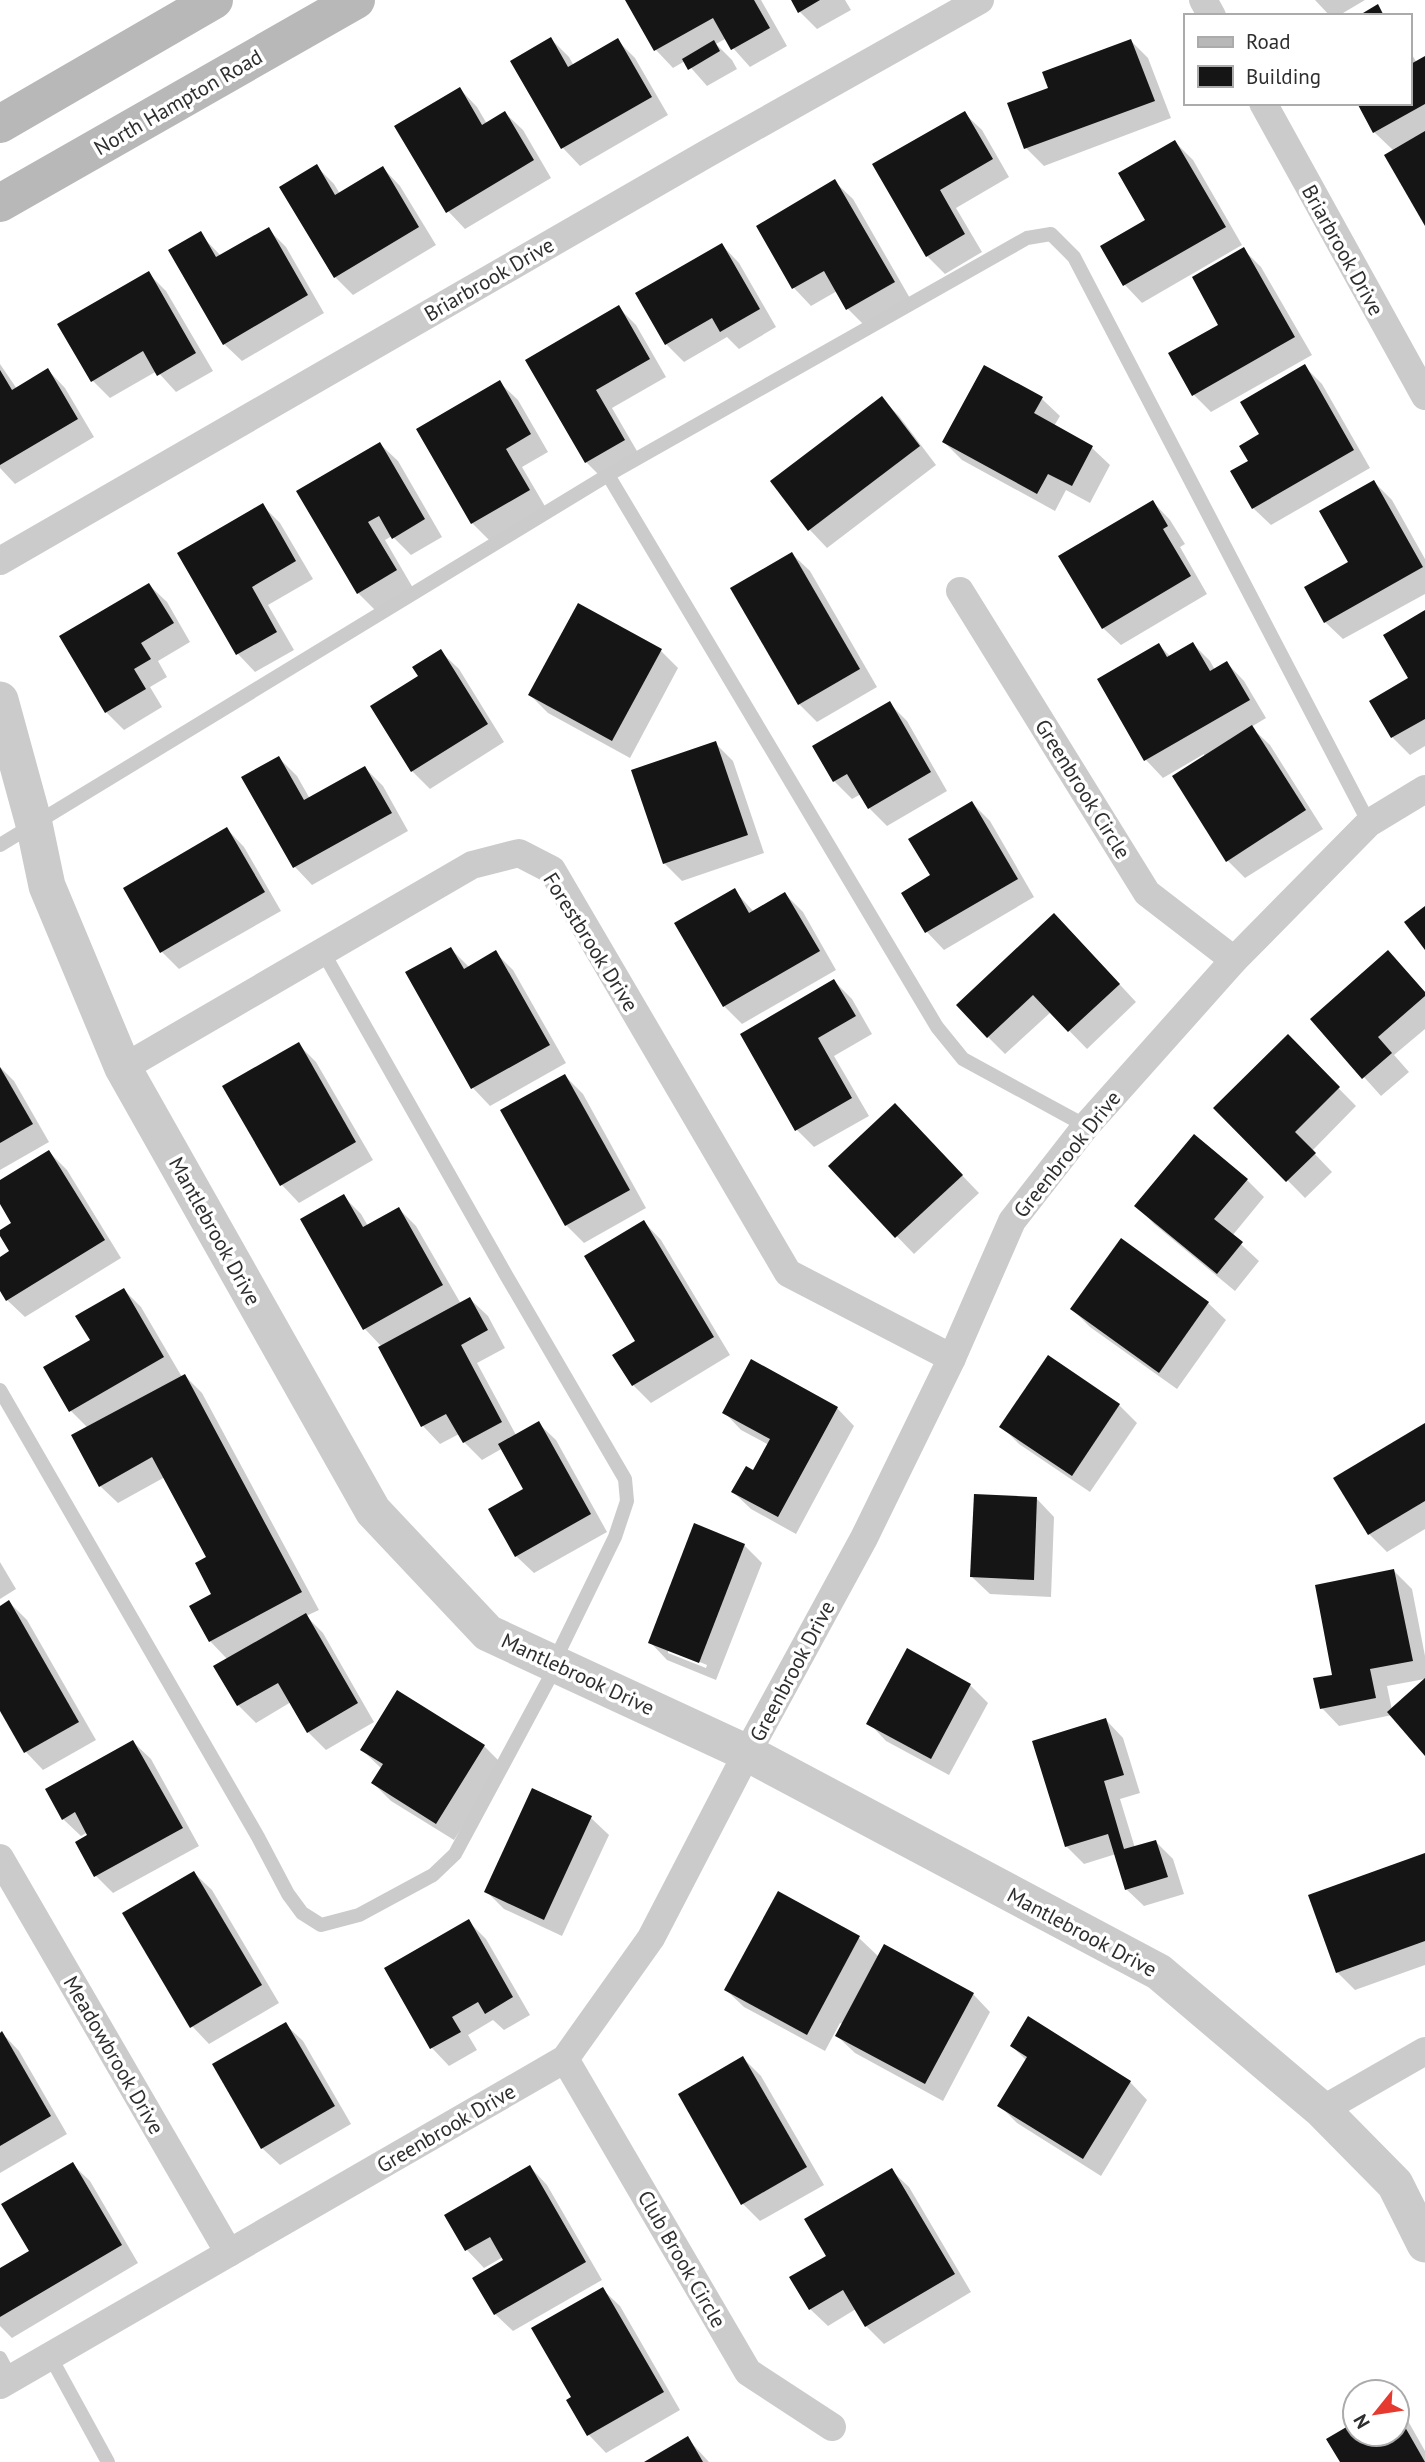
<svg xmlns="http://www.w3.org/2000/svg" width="1425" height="2462" font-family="'PT Sans',sans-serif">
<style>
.shadow{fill:#0003;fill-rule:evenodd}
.building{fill:#151515}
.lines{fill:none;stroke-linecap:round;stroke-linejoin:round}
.service{stroke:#cbcbcb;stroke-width:14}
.minor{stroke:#cbcbcb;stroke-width:28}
.tertiary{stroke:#cbcbcb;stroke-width:37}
.secondary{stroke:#b8b8b8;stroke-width:38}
.labels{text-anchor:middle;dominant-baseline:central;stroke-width:7;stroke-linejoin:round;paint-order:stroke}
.street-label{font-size:21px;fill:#2e2e2e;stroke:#fff}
</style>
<rect width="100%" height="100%" fill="#fff"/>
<!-- shadow -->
<g class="shadow">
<path d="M627,0h134l26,46 -37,21 -25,-28 -9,5 16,16 5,9 -30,17 -22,-25 -12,7 -17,-18z"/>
<path d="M793,0h52l6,10 -34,19 -18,-18z"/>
<path d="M1315,0h50l-27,16h-8z"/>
<path d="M551,39l18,18 5,9 43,-26 18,18 33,57 -88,51 -17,-18 -50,-86z"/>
<path d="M1131,41l17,17 23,60 -127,48 -18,-18 -17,-44 41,-15z"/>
<path d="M1409,50l8,13 8,-5v165l-31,-72 -20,-19 35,-29z"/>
<path d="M460,89l17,18 10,17 18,-11 18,17 28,48 -86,51 -17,-18z"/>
<path d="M964,113l18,17 27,47 -53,31 26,44 -37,22 -18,-18 -53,-91z"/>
<path d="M1175,142l18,18 49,85 -100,58 -17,-18 -22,-38 44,-26z"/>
<path d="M317,167l17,17 6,10 43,-26 17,18 36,59 -83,50 -18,-18z"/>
<path d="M835,182l18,17 58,101 -46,26 -17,-17 -11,-18 -26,15 -17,-18 -36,-62z"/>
<path d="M268,229l18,18 38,66 -82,48 -18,-17 -24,-110 21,22z"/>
<path d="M722,245l17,18 37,64 -37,22 -12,-12 -43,25 -18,-18z"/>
<path d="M1244,250l17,17 51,88 -101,57 -17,-17 27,-69z"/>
<path d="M148,273l18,18 47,80 -37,21 -19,-21 -47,27 -18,-18z"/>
<path d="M619,308l17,17 30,52 -54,31 29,50 -37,22 -18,-18 -58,-102z"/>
<path d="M0,364l17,25 31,-19 17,18 29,49 -79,47 -15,-16z"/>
<path d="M1304,366l18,18 48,84 -99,57 -18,-17 -3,-46z"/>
<path d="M500,383l18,17 30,52 -26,15 24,41 -56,33 -18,-18z"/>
<path d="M881,398l18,18 37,49 -109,83 -17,-18 -37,-49z"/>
<path d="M1042,399l18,17 -6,10 38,22 18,17 -20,38 -24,-13 -11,21 -93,-51 -18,-18z"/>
<path d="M380,444l18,17 44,76 -31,18 -19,-19 -7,4 28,48 -37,23 -18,-18 -59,-102z"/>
<path d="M1374,482l18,18 33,59v35l-82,45 -18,-17 25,-59z"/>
<path d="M1153,502l17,18 15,24 -5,3 27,47 -86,51 -18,-17z"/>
<path d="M263,506l17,17 33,56 -45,26 26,45 -39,22 -17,-18 -58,-100z"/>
<path d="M792,554l18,17 67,116 -60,35 -18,-18z"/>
<path d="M149,585l18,17 23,40 -32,19 9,16 -17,10 12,20 -38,23 -18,-18z"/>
<path d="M1425,612v134l-15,9 -18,-18 18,-58z"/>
<path d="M1193,644l17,17 5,9 12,-7 17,18 22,37 -15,9 19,18 53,84 -78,49 -18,-18 -23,-106 -41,24 -17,-18 -47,-81 60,-34 12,12z"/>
<path d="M661,651l17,17 -48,90 -82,-45 -18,-18z"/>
<path d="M441,652l18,17 45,73 -74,47 -18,-18 -40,-64 49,-30z"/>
<path d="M889,703l18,18 40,70 -60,35 -18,-18 -8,-14 -9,5 -18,-18z"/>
<path d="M715,743l18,18 31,92 -82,28 -18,-18z"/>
<path d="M279,758l18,18 13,23 55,-31 18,18 25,45 -96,54 -17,-18 -51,-89z"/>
<path d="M972,803l18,18 44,76 -90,53 -17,-18 -23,-39 29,-17z"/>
<path d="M227,829l17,18 37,64 -102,58 -17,-17z"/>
<path d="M734,890l20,22 31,-18 18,18 33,58 -94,54 -18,-18 -48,-83z"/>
<path d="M1072,933l64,69 -49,47 -36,-37 -46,42 -17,-17z"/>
<path d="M451,949l18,18 27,-14 17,17 53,93 -76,43 -17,-18 -66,-115z"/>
<path d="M1388,952l37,40v37l-31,26 15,17 -28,24 -69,-77z"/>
<path d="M834,981l18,18 20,35 -38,22 35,60 -55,31 -17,-17 -55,-95z"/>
<path d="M1288,1037l68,69 -44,45 20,21 -27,26 -89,-90z"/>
<path d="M298,1044l18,18 57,98 -74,43 -17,-18 -57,-98z"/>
<path d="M0,1067l14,14 35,61 -49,28z"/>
<path d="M565,1076l18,18 63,114 -62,35 -18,-18z"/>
<path d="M912,1123l67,70 -65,61 -84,-87z"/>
<path d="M49,1152l18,18 54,88 -96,59 -18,-17 -7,-12v-29l11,-7 -11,-20 14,-9 -14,-22v-19z"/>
<path d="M1247,1180l17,17 -32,39 27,25 -24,30 -81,-67 -17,-18z"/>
<path d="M343,1196l18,18 7,12 31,-17 17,17 45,78 9,-5 18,17 17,32 -28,15 39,72 22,-12 18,17 51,92 -73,41 -18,-17 10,-66 -23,-42 -21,12 -18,-18 -5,-8 -19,10 -17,-18 -43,-78 2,-1 -17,-18 -62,-110z"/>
<path d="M644,1222l17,18 69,115 -79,48 -18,-18z"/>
<path d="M124,1290l17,17 41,70 3,-1 17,17 117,217 -13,6 17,17 51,89 -48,28 -18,-18 -17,-30 -35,21 -18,-18 -10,-45 -18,-19 3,-46 -4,-37 -44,-81 -47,26 -18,-17 -12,-58 -17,-17 21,-70z"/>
<path d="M1208,1303l18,17 -49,69 -87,-62 -18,-18z"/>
<path d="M1049,1357l70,48 18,18 -47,69 -71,-48 -17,-17z"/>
<path d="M837,1408l17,18 -58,108 -45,-25 -18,-17 20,-19 16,-28 -28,-15 -17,-18z"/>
<path d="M1425,1425v104l-38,23 -18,-18 -33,-56z"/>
<path d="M1037,1499l17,18 -3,80 -61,-3 -18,-17z"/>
<path d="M744,1545l18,18 -46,117 -49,-20 -17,-18zM668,1649l39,16 -1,3 -38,-15z"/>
<path d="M0,1562l16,27 -16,10z"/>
<path d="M1394,1571l18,18 13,67v23l-38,7 5,24 33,-29v73l-33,-39 -53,11 -17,-18 12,-32z"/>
<path d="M9,1602l18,18 69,120 -53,30 -17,-18 -26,-44v-100z"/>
<path d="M970,1685l18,18 -39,72 -63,-34 -17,-18z"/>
<path d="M1106,1720l17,18 17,55 -20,6 15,49 21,-6 17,17 11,35 -40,12 -18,-17 -10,-35 -32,10 -18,-18z"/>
<path d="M133,1742l18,17 48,87 -86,47 -17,-17 -8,-44 -7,4 -18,-17z"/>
<path d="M484,1746l18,18 -48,76 -63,-39 -18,-18 9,-14 -20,-19z"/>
<path d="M591,1818l18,17 -47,101 -58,-27 -18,-18z"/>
<path d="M1425,1855v110l-70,25 -18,-18z"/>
<path d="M194,1873l18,17 67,113 -70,41 -17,-18z"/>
<path d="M779,1893l80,45 20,19 94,37 17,18 -47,89 -88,-48 -18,-17 6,-12 -3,-1 -15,28 -81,-44 -18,-17z"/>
<path d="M469,1922l17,17 44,76 -26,15 -11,-10 -25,15 9,15 -28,16 -17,-18 -46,-80z"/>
<path d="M285,2024l18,17 48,83 -71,41 -18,-17z"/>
<path d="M2,2033l17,18 48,83 -67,39v-138z"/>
<path d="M1012,2046l118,36 17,18 -46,76 -84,-53 -18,-18 28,-44z"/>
<path d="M743,2058l18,18 63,109 -64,36 -17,-17z"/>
<path d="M72,2164l18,17 48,82 -126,75 -12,-12v-56l32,-18z"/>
<path d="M530,2167l17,18 55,95 -89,51 -18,-17 11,-53 -3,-4 -19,11 -17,-18z"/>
<path d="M891,2170l18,17 62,105 -87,52 -18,-18 -10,-17 -28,17 -18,-17 18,-53z"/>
<path d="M602,2289l18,17 60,104 -74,43 -17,-18 -20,-34 4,-3z"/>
<path d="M1397,2410l11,11 17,30v11h-83l13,-38v10h42z"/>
<path d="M687,2438l22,24h-61z"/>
</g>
<!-- building -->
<g class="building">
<path d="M625,0h129l16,28 -39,22 -18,-32 -59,33z"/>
<path d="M791,0h29l-22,13z"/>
<path d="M1378,4l6,12h-26z"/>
<path d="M551,37l17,30 50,-29 34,59 -91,52 -51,-88z"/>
<path d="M1131,39l24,62 -131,48 -17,-46 41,-15 -6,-16z"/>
<path d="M714,40l6,11 -32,19 -6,-11z"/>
<path d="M1425,56v48l-52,29 -16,-30h52v-38z"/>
<path d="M460,87l22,38 23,-14 29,49 -88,53 -52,-87z"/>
<path d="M965,111l28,48 -53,31 25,44 -39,23 -54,-93z"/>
<path d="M1425,131v95l-41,-71z"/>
<path d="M1175,140l51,87 -103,59 -23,-40 45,-26 -27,-47z"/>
<path d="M317,164l18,31 48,-29 36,61 -85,51 -55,-91z"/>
<path d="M835,179l60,103 -49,28 -22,-39 -32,18 -36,-63z"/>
<path d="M269,227l39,68 -85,50 -55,-95 33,-19 15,26z"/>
<path d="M722,243l38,66 -40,23 -8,-14 -47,27 -30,-52z"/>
<path d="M1244,247l51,90 -103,59 -24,-43 50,-28 -26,-48z"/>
<path d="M149,271l47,82 -39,23 -14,-25 -52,31 -34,-58z"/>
<path d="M619,305l31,54 -54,31 29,50 -40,23 -60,-103z"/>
<path d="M1305,364l49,86 -102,59 -22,-38 18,-10 -9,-15 20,-12 -19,-32z"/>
<path d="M984,365l59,32 -9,16 59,33 -21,40 -24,-12 -11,20 -95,-52z"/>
<path d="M48,368l30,51 -78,46v-95l12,20z"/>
<path d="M500,380l31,54 -25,15 24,41 -59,34 -55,-95z"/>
<path d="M882,396l38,50 -112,85 -38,-50z"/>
<path d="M380,442l45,77 -33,20 -13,-23 -11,6 29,48 -40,24 -61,-103z"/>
<path d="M1374,480l49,87 -99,56 -20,-36 44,-25 -29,-51z"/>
<path d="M1153,500l15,26 -5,3 28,47 -89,53 -44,-73z"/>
<path d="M263,503l33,58 -44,26 25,45 -41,23 -59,-102z"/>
<path d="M792,552l68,117 -62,36 -68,-117z"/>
<path d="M149,583l25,40 -33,20 10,16 -17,10 12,20 -41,24 -46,-77z"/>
<path d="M578,603l84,46 -50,92 -84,-46z"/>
<path d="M1425,610v109l-34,19 -22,-37 39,-23 -25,-43z"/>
<path d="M1193,642l17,29 17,-10 23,39 -106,61 -47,-82 62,-36 8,14z"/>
<path d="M441,649l47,75 -77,48 -41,-66 48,-30 -6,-9z"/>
<path d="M890,701l41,71 -63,37 -21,-35 -14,8 -21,-36z"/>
<path d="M1252,725l54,85 -80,52 -54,-86z"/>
<path d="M716,741l32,94 -85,29 -32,-94z"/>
<path d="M279,756l25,44 61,-34 27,47 -99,55 -52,-91z"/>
<path d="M972,801l46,78 -93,54 -24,-40 29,-18 -22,-36z"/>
<path d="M227,827l38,65 -105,61 -37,-65z"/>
<path d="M735,888l14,25 36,-21 35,59 -97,56 -49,-84z"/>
<path d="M1425,906v44l-21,-28z"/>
<path d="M1054,913l66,71 -52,48 -35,-37 -46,43 -31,-33z"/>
<path d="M451,947l13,22 32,-19 54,95 -79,44 -66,-117z"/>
<path d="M1388,950l37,42v4l-47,41 14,16 -30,26 -52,-60z"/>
<path d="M834,979l22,37 -38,22 34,60 -57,33 -55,-97z"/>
<path d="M1288,1034l52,53 -45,45 21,21 -30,29 -73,-74z"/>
<path d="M299,1042l57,100 -76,44 -58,-100z"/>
<path d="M0,1067l33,57 -33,19z"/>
<path d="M565,1074l65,116 -65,36 -65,-116z"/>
<path d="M895,1103l68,72 -68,63 -67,-72z"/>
<path d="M1194,1134l54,45 -34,40 29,23 -26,32 -83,-68z"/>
<path d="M49,1150l56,90 -99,61 -6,-10v-34l9,-6 -9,-15v-6l11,-7 -11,-19v-24z"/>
<path d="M344,1194l19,33 36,-20 44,78 -80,45 -63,-111z"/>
<path d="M644,1220l70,117 -82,49 -20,-31 23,-14 -51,-85z"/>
<path d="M1121,1238l88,64 -50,71 -89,-64z"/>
<path d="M124,1288l40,69 -95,55 -26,-45 47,-27 -15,-24z"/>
<path d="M470,1297l18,33 -27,15 41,77 -39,21 -17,-29 -25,13 -43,-80z"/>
<path d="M1048,1355l72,49 -48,72 -73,-49z"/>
<path d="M751,1359l87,48 -60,110 -47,-25 15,-26 7,4 17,-31 -48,-26z"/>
<path d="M185,1374l117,218 -93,50 -20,-36 22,-12 -16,-31 11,-6 -54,-100 -53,30 -28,-52z"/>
<path d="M539,1421l52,93 -76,43 -27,-48 35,-20 -25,-45z"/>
<path d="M1425,1423v78l-57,34 -35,-57z"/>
<path d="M974,1494l63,3 -3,83 -64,-3z"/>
<path d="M694,1523l51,21 -46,119 -51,-20z"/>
<path d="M1394,1569l19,92 -43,8 6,29 -56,11 -7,-31 19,-3 -17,-90z"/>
<path d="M9,1600l70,122 -55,31 -24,-42v-105z"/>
<path d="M306,1613l52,90 -51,30 -29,-50 -41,23 -24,-40z"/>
<path d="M907,1648l64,36 -40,75 -65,-35z"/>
<path d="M1425,1678v78l-38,-44z"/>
<path d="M397,1690l88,55 -49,79 -65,-41 12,-19 -23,-14z"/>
<path d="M1106,1718l18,57 -20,6 20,68 32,-9 12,37 -43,13 -17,-56 -43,13 -33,-106z"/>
<path d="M133,1740l50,88 -89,49 -19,-35 12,-7 -12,-23 -13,8 -17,-31z"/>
<path d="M532,1788l60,28 -48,104 -60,-28z"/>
<path d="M1425,1853v88l-89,32 -28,-78z"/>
<path d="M194,1871l68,114 -72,43 -68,-115z"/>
<path d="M778,1891l82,45 -53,99 -83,-45z"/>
<path d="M469,1919l44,78 -28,17 -7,-12 -26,15 9,15 -31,17 -46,-81z"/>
<path d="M884,1944l90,49 -49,91 -90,-48z"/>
<path d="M1028,2016l103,65 -48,78 -86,-53 30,-49 -17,-11z"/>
<path d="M286,2022l49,84 -74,43 -49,-85z"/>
<path d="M2,2031l49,85 -51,30v-113z"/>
<path d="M743,2056l64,111 -66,38 -63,-111z"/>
<path d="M73,2162l49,83 -122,72v-49l29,-17 -28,-47z"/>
<path d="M530,2165l56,97 -92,53 -22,-37 31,-18 -13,-23 -25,14 -21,-36z"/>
<path d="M892,2168l63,106 -90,53 -22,-37 -34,20 -20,-33 37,-21 -22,-37z"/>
<path d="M603,2287l61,105 -77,44 -21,-36 5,-3 -40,-69z"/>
<path d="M1397,2413l28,49h-85l-14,-23 29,-17v12h42z"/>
<path d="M688,2436l15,26h-59z"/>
</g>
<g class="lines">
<!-- service -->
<g class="service">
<path d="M608,475l329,552 26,32 123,67"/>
<path d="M0,845l608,-370 419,-237 24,-4 23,23 295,566"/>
<path d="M323,952l183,323 119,204 2,22 -12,36 -61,125"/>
<path d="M0,1390l258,447 30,57 14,19 19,12 38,-10 74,-40 22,-21 101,-188"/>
<path d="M50,2356l58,106"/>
<path d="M0,2358l11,21"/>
</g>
<!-- minor -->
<g class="minor">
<path d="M1203,0l9,16"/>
<path d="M1263,103l162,293"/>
<path d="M0,561l708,-408 272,-153"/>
<path d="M960,591l187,302 87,67"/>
<path d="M123,1068l349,-203 47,-12 33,17 236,403 164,85"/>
<path d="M0,1858l229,395"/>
<path d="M565,2059l183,313 84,55"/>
<path d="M1322,2110l103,-59"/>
<path d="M0,2385l565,-326 86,-121 96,-185 117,-215 88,-180 60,-137 74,-95 148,-166 135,-137 56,-34"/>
</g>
<!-- tertiary -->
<path class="tertiary" d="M0,700l34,124 13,62 76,182 250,443 115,122 259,120 412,219 163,138 73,74 30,60"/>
<!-- secondary -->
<g class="secondary">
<path d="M0,124l214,-124"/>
<path d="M0,203l356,-203"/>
</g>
</g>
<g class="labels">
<!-- street labels -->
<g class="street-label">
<text transform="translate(178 102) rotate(-30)">North Hampton Road</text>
<text transform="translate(1343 250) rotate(61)">Briarbrook Drive</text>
<text transform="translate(489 279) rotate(-30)">Briarbrook Drive</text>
<text transform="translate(1083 789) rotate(58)">Greenbrook Circle</text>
<text transform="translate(591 942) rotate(58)">Forestbrook Drive</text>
<text transform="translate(1067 1154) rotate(-51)">Greenbrook Drive</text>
<text transform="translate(215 1231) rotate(61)">Mantlebrook Drive</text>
<text transform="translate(792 1671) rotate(-62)">Greenbrook Drive</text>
<text transform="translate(578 1674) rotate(25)">Mantlebrook Drive</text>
<text transform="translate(1082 1932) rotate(28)">Mantlebrook Drive</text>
<text transform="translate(114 2055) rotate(60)">Meadowbrook Drive</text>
<text transform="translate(446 2128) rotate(-30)">Greenbrook Drive</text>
<text transform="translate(682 2259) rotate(60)">Club Brook Circle</text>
</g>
</g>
<!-- legend -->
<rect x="1184" y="14" width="228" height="91" fill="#ffffff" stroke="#ababab" stroke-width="2"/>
<rect x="1198" y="37" width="35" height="10" fill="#b8b8b8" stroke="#ababab" stroke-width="2"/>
<text x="1246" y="49" font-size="21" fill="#2e2e2e">Road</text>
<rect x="1198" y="66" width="35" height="21" fill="#151515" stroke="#ababab" stroke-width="2"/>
<text x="1246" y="84" font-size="21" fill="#2e2e2e">Building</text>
<!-- north arrow -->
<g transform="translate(1376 2413) rotate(240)"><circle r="33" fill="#ffffff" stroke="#ababab" stroke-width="2"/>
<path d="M0-5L12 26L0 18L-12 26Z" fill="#e6392f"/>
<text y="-10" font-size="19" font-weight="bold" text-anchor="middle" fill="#2e2e2e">N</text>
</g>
</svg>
